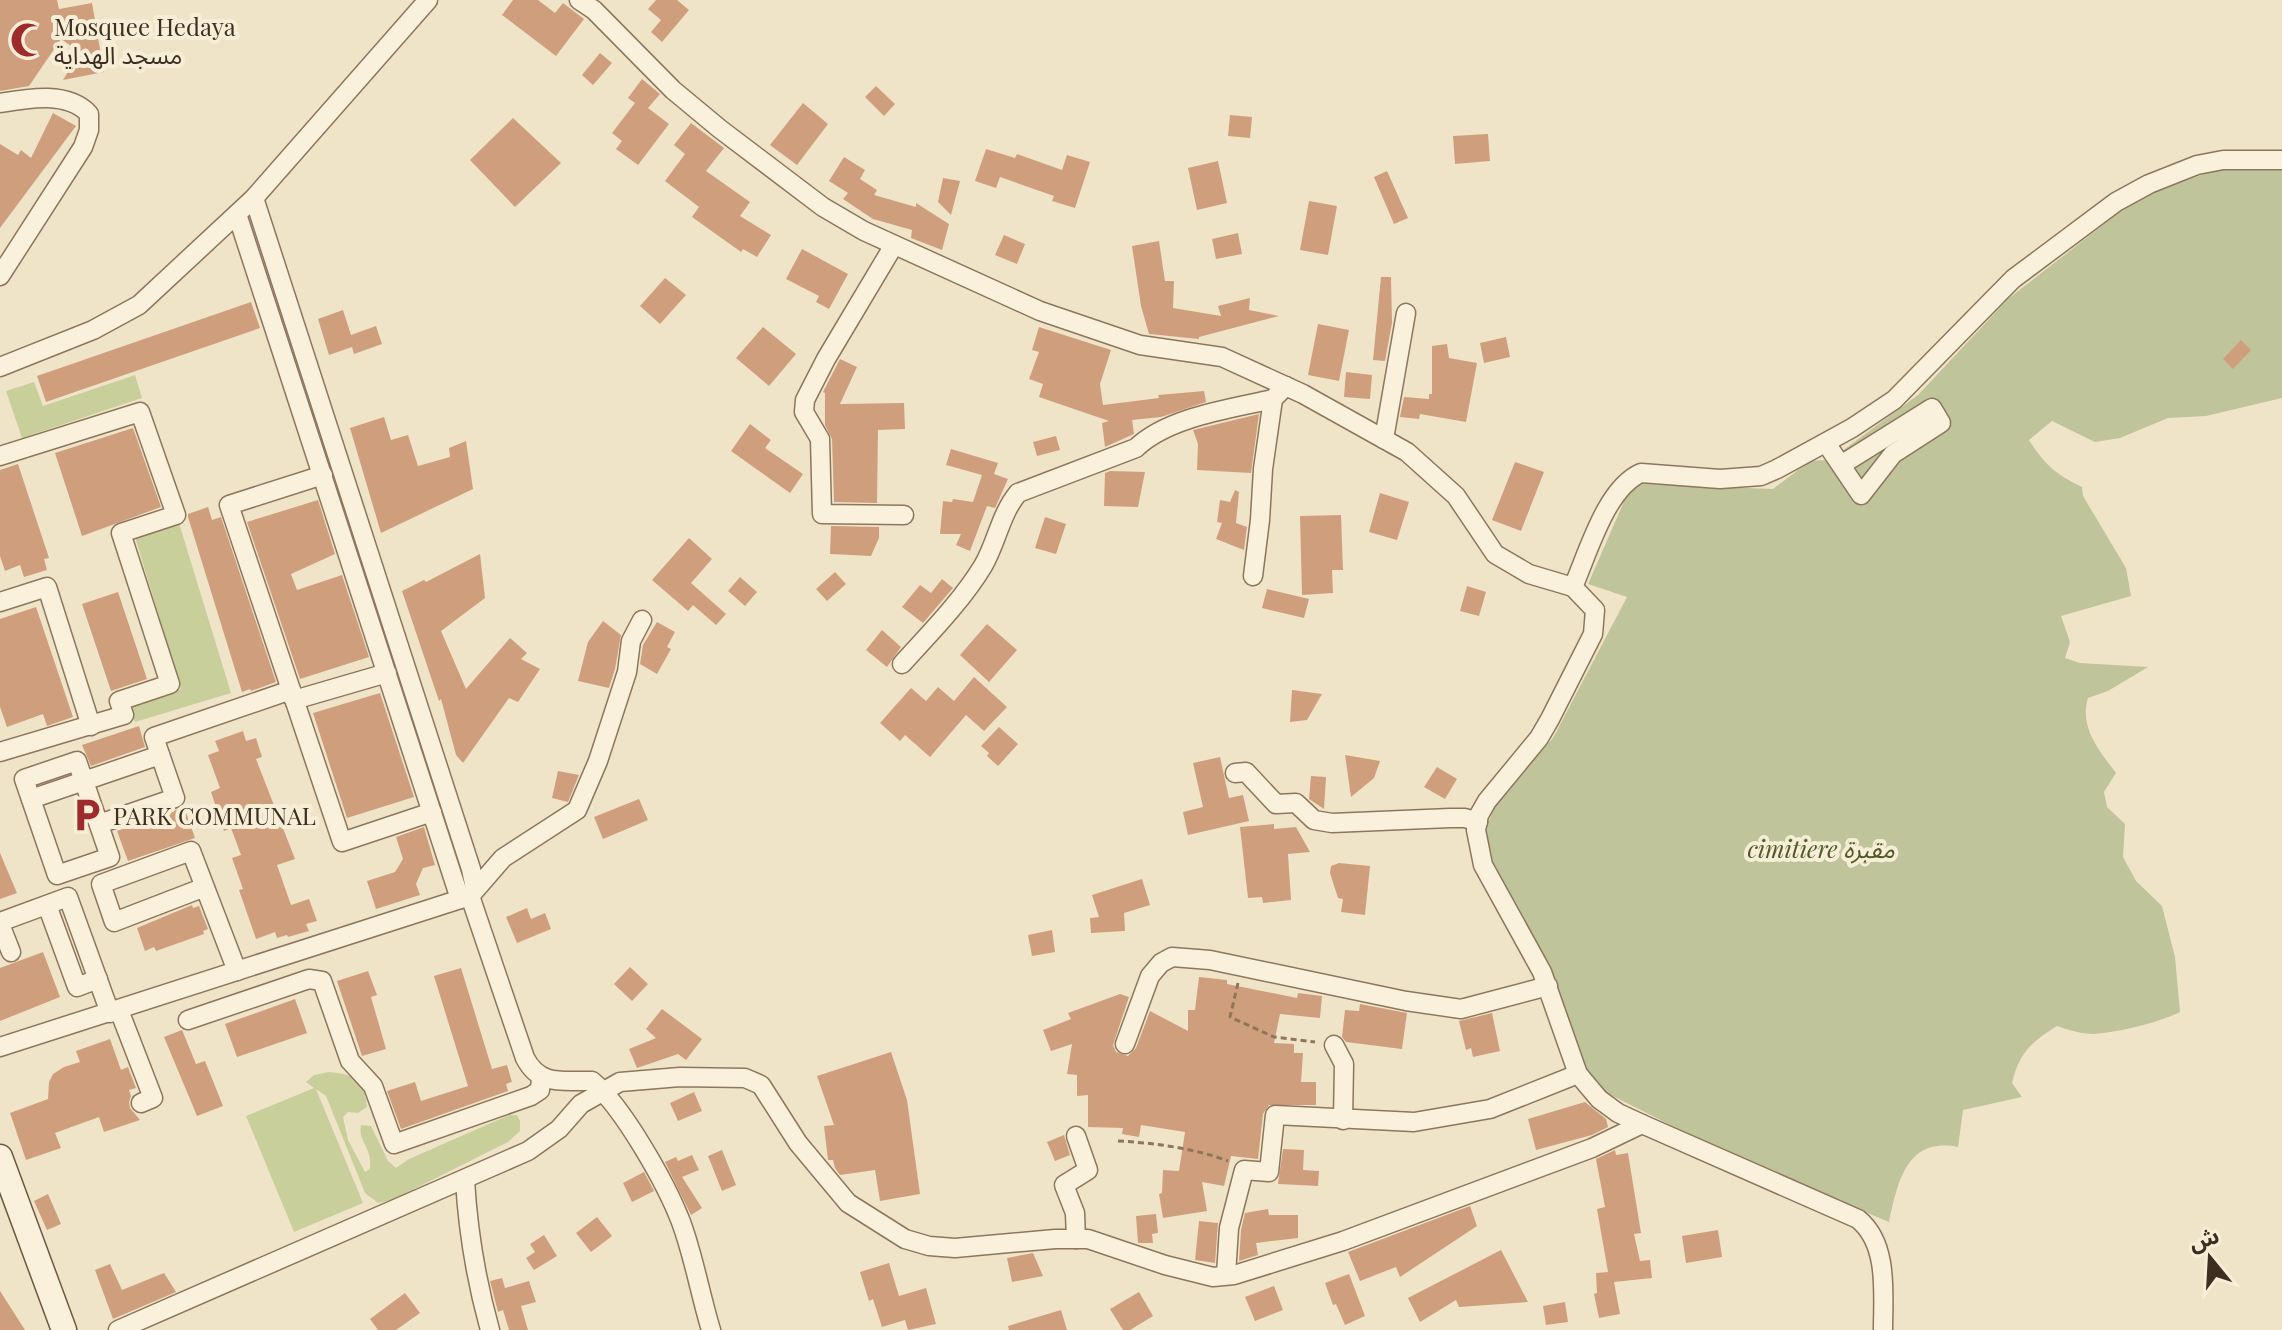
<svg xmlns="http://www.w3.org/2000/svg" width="2282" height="1330" font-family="'Playfair Display','Noto Sans Arabic',serif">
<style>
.green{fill:#c9cf9b}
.cemetery{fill:#bfc49a}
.building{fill:#cf9f7d}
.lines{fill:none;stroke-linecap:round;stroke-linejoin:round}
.minor-casing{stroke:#8d765c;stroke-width:21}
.secondary-casing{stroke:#6f573f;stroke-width:27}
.path{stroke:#8d765c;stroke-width:3;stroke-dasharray:6 4;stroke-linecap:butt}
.minor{stroke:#faf1dc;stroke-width:18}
.secondary{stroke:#faf1dc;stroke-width:24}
.labels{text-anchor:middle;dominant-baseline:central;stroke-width:8;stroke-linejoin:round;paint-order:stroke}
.poi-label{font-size:24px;fill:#3d2e20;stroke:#f7eed8;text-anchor:start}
.park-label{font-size:24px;font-style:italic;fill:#4d5a26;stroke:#f7eed8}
</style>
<rect width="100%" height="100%" fill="#f0e4c8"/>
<!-- green -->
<g class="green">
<path d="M135,375l7,23 -120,40 -16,-47 28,-9 9,24z"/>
<path d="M179,523l52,170 -96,29 -6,-17 52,-16 -46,-152z"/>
<path d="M329,1072c25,2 36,8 38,35l-9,6 -10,-1 -5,5 5,23 17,32 5,-3c2,-23 -12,-26 -9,-44l10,1 17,35 8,7 13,-9 100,-44h8l3,6v10l-12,11 -114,57 -16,4 -13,-10 -39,-97 -10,-7 47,114 -69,29 -48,-116 68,-28 -8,-6 8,-7z"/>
</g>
<!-- cemetery -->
<path class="cemetery" d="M2282,168v230l-76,18 -38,2 -48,20 -25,4 -43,-21 -23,19c16,25 26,34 53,47l1,9 43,72 5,28 -70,20 9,26 -5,16 15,5 68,4 -40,24 -20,7c-9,30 11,52 28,75l-12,19 3,15 18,17 -2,33 13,24 26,25 13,51 5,55c-22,11 -61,20 -86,22 -13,0 -25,-4 -37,-8 -26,16 -38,27 -45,57l10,14 -59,13 -5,37c-52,-10 -60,35 -69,75l-157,-66 -131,-66 -16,-19 -34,-97 -64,-118 -3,-23 12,-30 57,-65 74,-141 -39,-13 38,-87 4,-6 13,-7 130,5 37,-28 15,-1 17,-9 76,-56 91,-97 120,-93 22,-12 67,-24z"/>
<!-- building -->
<g class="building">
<path d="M0,0h57l2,9 33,-6 12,69 -41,8 17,-28 -19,-13 -32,47 -29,5z"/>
<path d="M513,0h25l17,13 8,-10 21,16 -28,37 -54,-41z"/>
<path d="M656,0h21l12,10 -27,32 -11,-10 10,-12 -13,-11z"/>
<path d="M600,53l12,10 -19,22 -11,-10z"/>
<path d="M642,79l18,15 -12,14 21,16 -31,41 -22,-16 6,-8 -10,-8 23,-30 -7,-5z"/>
<path d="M876,86l19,18 -11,12 -19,-19z"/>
<path d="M803,103l25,21 -31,41 -27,-20z"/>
<path d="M53,113l23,13 -76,102v-84l18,11 3,-5 10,8z"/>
<path d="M1230,115l22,2 -2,21 -22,-2z"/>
<path d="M513,118l48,45 -46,44 -45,-47z"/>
<path d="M691,123l33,25 -18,23 44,31 -10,14 31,19 -14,22 -14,-8 -2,3 -49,-35 7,-10 -34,-26 20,-27 -11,-9z"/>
<path d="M1488,134l2,27 -35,3 -2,-28z"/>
<path d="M986,149l29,9 2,-4 45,16 5,-15 23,7 -15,46 -23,-7 2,-5 -54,-19 -4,11 -21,-7z"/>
<path d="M844,157l21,13 -5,9 17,11 -3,5 42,12v-4l33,21 -7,26 -31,-12 1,-8 -39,-11 -30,-20 5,-6 -19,-12z"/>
<path d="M1218,161l9,42 -30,7 -9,-42z"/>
<path d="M1387,171l21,47 -14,6 -20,-47z"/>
<path d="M943,178l17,3 -9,34 -13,-13z"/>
<path d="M1309,201l28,5 -9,49 -28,-5z"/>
<path d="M1238,233l4,21 -26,5 -4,-20z"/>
<path d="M1004,235l21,9 -8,20 -22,-9z"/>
<path d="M1159,241l6,40h9l-1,27 48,8 -3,-10 32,-8 -1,12 30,6 -80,21v2l-50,-5 -8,-28 -9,-60z"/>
<path d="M802,249l46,25 -19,35 -13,-7 3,-6 -33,-17z"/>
<path d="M1381,277h10l1,46 -7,38 -12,-1z"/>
<path d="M665,278l21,17 -26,29 -20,-18z"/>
<path d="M251,302l9,26 -214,74 -9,-26z"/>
<path d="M343,310l8,25 25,-9 6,18 -28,10 -2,-7 -23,8 -11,-36z"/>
<path d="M1318,324l31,6 -10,51 -31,-6z"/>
<path d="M763,327l33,27 -27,32 -33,-28z"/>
<path d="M1039,327l72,23 -11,34 3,21 56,-7 -1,-3 46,-4 2,11 -45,15 -29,3 2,14 -29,13 -3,-24 7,-2 -70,-24 4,-13 -14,-5 10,-27 -7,-2z"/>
<path d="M1506,337l4,20 -26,6 -4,-20z"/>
<path d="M2241,340l10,10 -18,19 -10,-10z"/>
<path d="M1447,344l2,14 28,5 -11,59 -46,-8 -1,5 -19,-2 4,-20 25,2v-5h3v-48z"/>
<path d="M840,359l17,8 -17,37 64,-1 1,26 -27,1 -1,73 -43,-1 -2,-63 -7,-14v-32l-2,-1z"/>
<path d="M1346,372l26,3 -2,24 -26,-2z"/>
<path d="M1259,414l-8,59 -54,-3 1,-26 -5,-14z"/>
<path d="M384,417l7,23 17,-5 10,31 32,-9 -1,-9 17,-7 7,48 -92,44 -31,-105z"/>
<path d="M750,424l21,16 -6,8 38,26 -13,19 -59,-42z"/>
<path d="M133,428l28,79 -79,29 -27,-83z"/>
<path d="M1056,436l4,14 -23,6 -4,-14z"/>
<path d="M951,449l47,14 -4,11 14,5 -13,29 -8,-2 -17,45 -14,-6 5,-11h-21l3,-33 9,1 1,-3 20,3 9,-27 -36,-10z"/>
<path d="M1515,462l29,10 -23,59 -29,-11z"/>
<path d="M18,464l31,94 -5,1 3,11 -23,7 -4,-12 -15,6 -5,-15v-86z"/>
<path d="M1110,471l35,1 -7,35 -34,-1 1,-33z"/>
<path d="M1235,490l4,2 -3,31 11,4 -3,23 -28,-11 6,-16 -5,-1 3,-22 10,2z"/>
<path d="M1380,493l29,9 -12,38 -28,-8z"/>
<path d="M318,500l17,54 -44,20 6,16 45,-15 27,82 -69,22 -53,-157z"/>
<path d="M208,507l4,13 9,-3 55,165 -25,9 -1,-2 -8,3 -54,-175v-3z"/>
<path d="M1341,515l2,55h-11l1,23 -31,2 -2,-79z"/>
<path d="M1045,517l21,7 -10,30 -21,-6z"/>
<path d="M831,526l48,1v11l-8,18 -41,-2z"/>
<path d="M689,538l23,21 -21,24 35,31 -10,11 -23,-20 -5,6 -36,-31z"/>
<path d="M480,554l5,44 -44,33 25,58 44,-51 17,15 -6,6 19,10 -22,33 -9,-4 -46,65 -7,-8 -15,-56 -2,2 -37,-110 22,-11 2,2z"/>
<path d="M835,572l11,12 -19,17 -11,-12z"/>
<path d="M740,577l17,15 -12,14 -17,-15z"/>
<path d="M942,579l11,9 -30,35 -21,-16 18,-22 11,8z"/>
<path d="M1467,586l19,6 -7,24 -19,-5z"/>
<path d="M1267,589l42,10 -5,19 -42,-10z"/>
<path d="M118,592l29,87 -36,12 -29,-87z"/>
<path d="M36,607l37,110 -26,9 -4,-12 -36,13 -7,-20v-88z"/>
<path d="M603,621l18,14 -6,34 -6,19 -31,-7 10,-39z"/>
<path d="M657,622l18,10 -8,15 4,2 -14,25 -17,-10 3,-19z"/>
<path d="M987,624l30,26 -28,32 -29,-27z"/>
<path d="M882,630l19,17 -14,20 -21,-17z"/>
<path d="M974,677l33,30 -23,24 -18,-16 -36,42 -25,-22 -5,6 -20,-18 31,-35 15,13 12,-14 16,14z"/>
<path d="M1292,690l30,4 -15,26 -17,2z"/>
<path d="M380,693l34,104 -67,21 -34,-105z"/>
<path d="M139,726l6,21 -54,19 -9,-21z"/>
<path d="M999,727l19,17 -20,22 -11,-10 2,-3 -8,-7z"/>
<path d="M243,731l3,10 10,-3 6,19 -6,2 39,100 -18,6 14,40 18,-6 8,22 -11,3 3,7 -21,6 -1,-2 -10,3 -2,-6 -19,7 -17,-49 4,-1 -11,-31 9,-3 -10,-27 -7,3 -13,-39 9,-4 -12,-33 11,-4 -4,-10z"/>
<path d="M1345,755l35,6 -6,17 -23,19z"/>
<path d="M1220,757l9,41 14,-3 6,26 -61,14 -5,-23 20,-5 -10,-44z"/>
<path d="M1437,767l20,12 -12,20 -21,-12z"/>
<path d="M558,771l21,4 -11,27 -16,-4z"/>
<path d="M1311,776l15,1 -2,32 -15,-10z"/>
<path d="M639,799l9,21 -45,19 -9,-22z"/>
<path d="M184,807l11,31 -67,23 -11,-30z"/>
<path d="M1274,824v5l22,-2 14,25 -22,2 3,46 -28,3 -1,-6 -14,1 -8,-71z"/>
<path d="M424,827l11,38 -12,3 -7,16 4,11 -44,14 -9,-28 28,-9 8,-13 -7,-22z"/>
<path d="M0,853l17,40 -17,6z"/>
<path d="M1339,863l31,3 -5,49 -24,-3 2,-13 -5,-1 -8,-25 1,-7z"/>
<path d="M1142,879l8,26 -26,8 1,18 -34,2 -1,-15 9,-1 -7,-22z"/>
<path d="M192,905l1,3 6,-2 9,23 -5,2 1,3 -48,17 -2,-4 -9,4 -8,-23z"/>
<path d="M527,908l4,11 14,-6 6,16 -34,14 -11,-26z"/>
<path d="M1052,930l3,22 -23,4 -4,-21z"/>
<path d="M43,952l17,45 -60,24v-53z"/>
<path d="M630,967l18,17 -16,17 -18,-17z"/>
<path d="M461,968l31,101 15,-4 5,17 -6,2 2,7 -107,38 -14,-38 28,-9 6,19 47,-15 -34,-110z"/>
<path d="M368,971l9,24 -6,2 15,52 -24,7 -25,-75z"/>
<path d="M1199,977l28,3v4l70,14 1,-5 24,3 -2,22 -40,-4 -6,29 20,1v9h9l-2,29h15v23h-47l-6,9 -5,45 -27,-3 -7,30 -22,-4 5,29 -44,7 -4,-24 3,-1 1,-23 16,1 6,-39 -44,-7 -2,12 -17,-3 1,-6 -35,-1v-32l-11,1v-21l-10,-1 5,-30 -21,7 -8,-21 28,-11 -3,-6 52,-19 9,3 -16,48 3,7 12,4 8,-8 14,-37 38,20v-21h7z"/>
<path d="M295,999l12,34 -70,24 -12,-33z"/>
<path d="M1360,1004l47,9 -5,36 -56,-7 -4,-5 3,-27 14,1z"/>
<path d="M662,1009l40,30 -16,21 -8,-6 -41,14 -8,-19 27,-11 -10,-9z"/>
<path d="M1492,1013l8,38 -27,6 -2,-9 -5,2 -7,-29z"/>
<path d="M182,1030l14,34 9,-3 18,45 -26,10 -33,-79z"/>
<path d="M110,1039l11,31 7,-3 8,21 -7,2 2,6 -2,6 1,6 10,12 -36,12 -5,-15 -44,16 6,15 -35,12 -16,-47 38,-14 1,-17 4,-8 11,-7 16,-5 -4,-11z"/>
<path d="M891,1052l16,48 13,94 -40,7 -5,-31 -35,5 -5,-7 -2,-8h-5l-4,-34 10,-1 -17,-49z"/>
<path d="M694,1092l8,19 -24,10 -8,-18z"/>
<path d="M1585,1102l21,17 2,8 -16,8 -56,15 -8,-31z"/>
<path d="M1064,1135l6,20 -15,6 -8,-19z"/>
<path d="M1283,1149l21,1 -1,20 16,1 -1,15 -40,-2z"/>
<path d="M722,1150l14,35 -14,6 -14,-35z"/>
<path d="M1615,1150l1,5 12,-2 13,80 -7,1 6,27 10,-1 2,18 -38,4 6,32 -21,4 -5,-24 3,-1 -1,-20 12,-1 -11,-63 8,-2 -9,-48z"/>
<path d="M692,1155l7,15 -17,7 20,31 -11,7 -26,-53 11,-5 2,4z"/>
<path d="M644,1172l10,19 -22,11 -9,-19z"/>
<path d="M48,1194l13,30 -14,6 -13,-29z"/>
<path d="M1470,1206l7,20 -77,51 -4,-10 -36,14 -12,-29z"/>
<path d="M1268,1209l1,6h29v23l-42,5 2,12 -19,6 2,-31 4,-17z"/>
<path d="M1156,1214l2,19 -6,1 1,9h-15l-2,-27z"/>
<path d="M597,1217l15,19 -21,16 -15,-19z"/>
<path d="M1199,1221l19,2 -3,40 -20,-3z"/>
<path d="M1718,1230l4,27 -36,6 -4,-27z"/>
<path d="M544,1235l13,21 -23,14 -8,-12 9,-6 -5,-8z"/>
<path d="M1501,1250l27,52 -69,5 -3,-7 -36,22 -12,-24z"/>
<path d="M1033,1253l10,23 -31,6 -5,-24z"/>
<path d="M889,1263l10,33 27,-8 10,36 -28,6 -3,-10 -23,7 -9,-28 -4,2 -9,-29z"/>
<path d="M110,1264l12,26 42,-17 12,19 -63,27 -18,-49z"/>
<path d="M1349,1274l16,42 -20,9 -9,-21 -3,1 -8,-22z"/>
<path d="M502,1278l3,10 24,-7 7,21 -15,4 7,24h-19l-6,-20 -5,2 -8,-31z"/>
<path d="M1274,1286l9,24 -28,11 -10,-24z"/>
<path d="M0,1291l25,39h-25z"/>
<path d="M1139,1292l14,24 -23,14h-7l-13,-21z"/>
<path d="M405,1293l15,20 -24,17h-18l-8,-11z"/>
<path d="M1565,1302l3,20 -22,3 -3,-19z"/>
<path d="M1061,1310l6,20h-58l-1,-4z"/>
</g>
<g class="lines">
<!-- minor casing -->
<g class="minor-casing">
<g id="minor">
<path d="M0,103c29,-5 68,-12 89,11v16l-6,17 -83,129"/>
<path d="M254,198l217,671 4,20"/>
<path d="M237,214l223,685"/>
<path d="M894,245l-68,114 -21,41 -1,12 16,27 2,75 82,1"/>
<path d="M0,367l93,-37 46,-25 115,-107 174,-198"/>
<path d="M1384,439l22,-126"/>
<path d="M1826,443l35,52 32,-41 48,-31 -9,-15 -91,57"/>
<path d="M0,456l140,-44 36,103 -55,18 49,151 -51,17 5,14 -124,37"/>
<path d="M323,475l-94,30 113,337 90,-30"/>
<path d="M1253,576l7,-56 3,-51 10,-70"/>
<path d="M1573,587c15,-34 33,-99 68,-114l79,6 41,-3 16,-7 75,-41 42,-28 119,-121 103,-77 33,-18 48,-19 26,-5h59"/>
<path d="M0,602l47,-15 44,139"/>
<path d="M902,664c28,-31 59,-62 81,-98 14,-24 17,-51 35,-73l118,-45c32,-31 94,-39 137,-49l13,-13"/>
<path d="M294,700l93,-27"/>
<path d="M77,761l33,96 -53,18 -33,-96z"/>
<path d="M1235,773l11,-1 30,32 20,-1 18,17 18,3 118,-5h15l13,4"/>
<path d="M31,799l129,-44"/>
<path d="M99,824l76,-26 -21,-61 137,-47"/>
<path d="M205,887l-91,35 -13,-38 90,-33 46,120"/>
<path d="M470,896l55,162c15,29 38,22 67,23 31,26 74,102 89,141 13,35 19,72 30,108"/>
<path d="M47,905l30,82 21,-8"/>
<path d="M0,922l68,-25 42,116"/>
<path d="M0,924l11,28"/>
<path d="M119,1010l34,88 -12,5"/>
<path d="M188,1020l121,-41 13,2 28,80 23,25 21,58 137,-48 9,-6 1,-13"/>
<path d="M1125,1044l25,-68 11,-13 11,-6 38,3 196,41 55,8 87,-23"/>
<path d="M1334,1045l10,19 -1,56"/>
<path d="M0,1047l470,-151 33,-38 74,-48 21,-49 29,-89 4,-31 11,-21"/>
<path d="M1642,1124l216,95c31,25 25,75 25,111"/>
<path d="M1076,1136l12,34 -24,15 11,28 1,26"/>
<path d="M465,1180c3,52 11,100 25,150"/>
<path d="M1226,1275l3,-47 15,-58 25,2 6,-57 139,7 76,-13 88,-35"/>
<path d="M118,1330l410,-179 31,-22 22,-25 39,-22 60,-5 65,1 16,7 37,58 50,60 57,36 24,7 26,2 100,-9h33l77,26 48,12 21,-2 109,-34 249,-93 50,-24 -24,-11 -19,-14 -21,-25 -36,-102 -59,-107 -7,-35 3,-15 8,-14 52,-63 11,-19 43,-85 2,-24 -22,-23 -44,-13 -34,-20 -39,-58 -49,-44 -104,-58 -81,-37 -82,-12 -100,-34 -176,-80 -41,-24 -103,-78 -47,-39 -79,-80 -15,-10"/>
</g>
</g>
<!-- secondary casing -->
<g class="secondary-casing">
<path id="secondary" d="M0,1157l64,173"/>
</g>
<!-- path -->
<g class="path">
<path d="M1238,983l-8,34 44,20 41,5"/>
<path d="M1118,1141c37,2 75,7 110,20"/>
</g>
<!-- minor -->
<use href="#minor" class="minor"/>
<!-- secondary -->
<use href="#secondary" class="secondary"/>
</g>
<!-- icons -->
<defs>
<g id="mosque-bare" transform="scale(2.76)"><path d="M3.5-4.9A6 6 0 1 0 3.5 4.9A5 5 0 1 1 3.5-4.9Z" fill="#9e2a2b" stroke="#f7eed8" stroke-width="2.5" paint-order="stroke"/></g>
<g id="parking-bare" transform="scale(2.76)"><path d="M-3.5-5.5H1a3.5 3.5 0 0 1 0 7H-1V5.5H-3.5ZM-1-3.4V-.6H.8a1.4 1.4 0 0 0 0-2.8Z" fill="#9e2a2b" stroke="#f7eed8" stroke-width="2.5" paint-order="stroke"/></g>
</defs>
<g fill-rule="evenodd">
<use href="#mosque-bare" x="28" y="40"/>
<use href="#parking-bare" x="87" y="815"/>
</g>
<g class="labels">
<!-- poi labels -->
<g class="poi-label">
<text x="54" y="26">Mosquee Hedaya<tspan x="54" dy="28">مسجد الهداية</tspan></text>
<text x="113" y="815">PARK COMMUNAL</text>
</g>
<!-- park labels -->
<g class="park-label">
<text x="1821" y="848">cimitiere مقبرة</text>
</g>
</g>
<!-- north arrow -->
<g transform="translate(2210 1258) rotate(342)" stroke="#f7eed8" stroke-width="6" paint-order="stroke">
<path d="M0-6L14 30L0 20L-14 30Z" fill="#3d2e20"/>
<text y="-12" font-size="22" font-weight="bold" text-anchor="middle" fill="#3d2e20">ش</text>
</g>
</svg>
